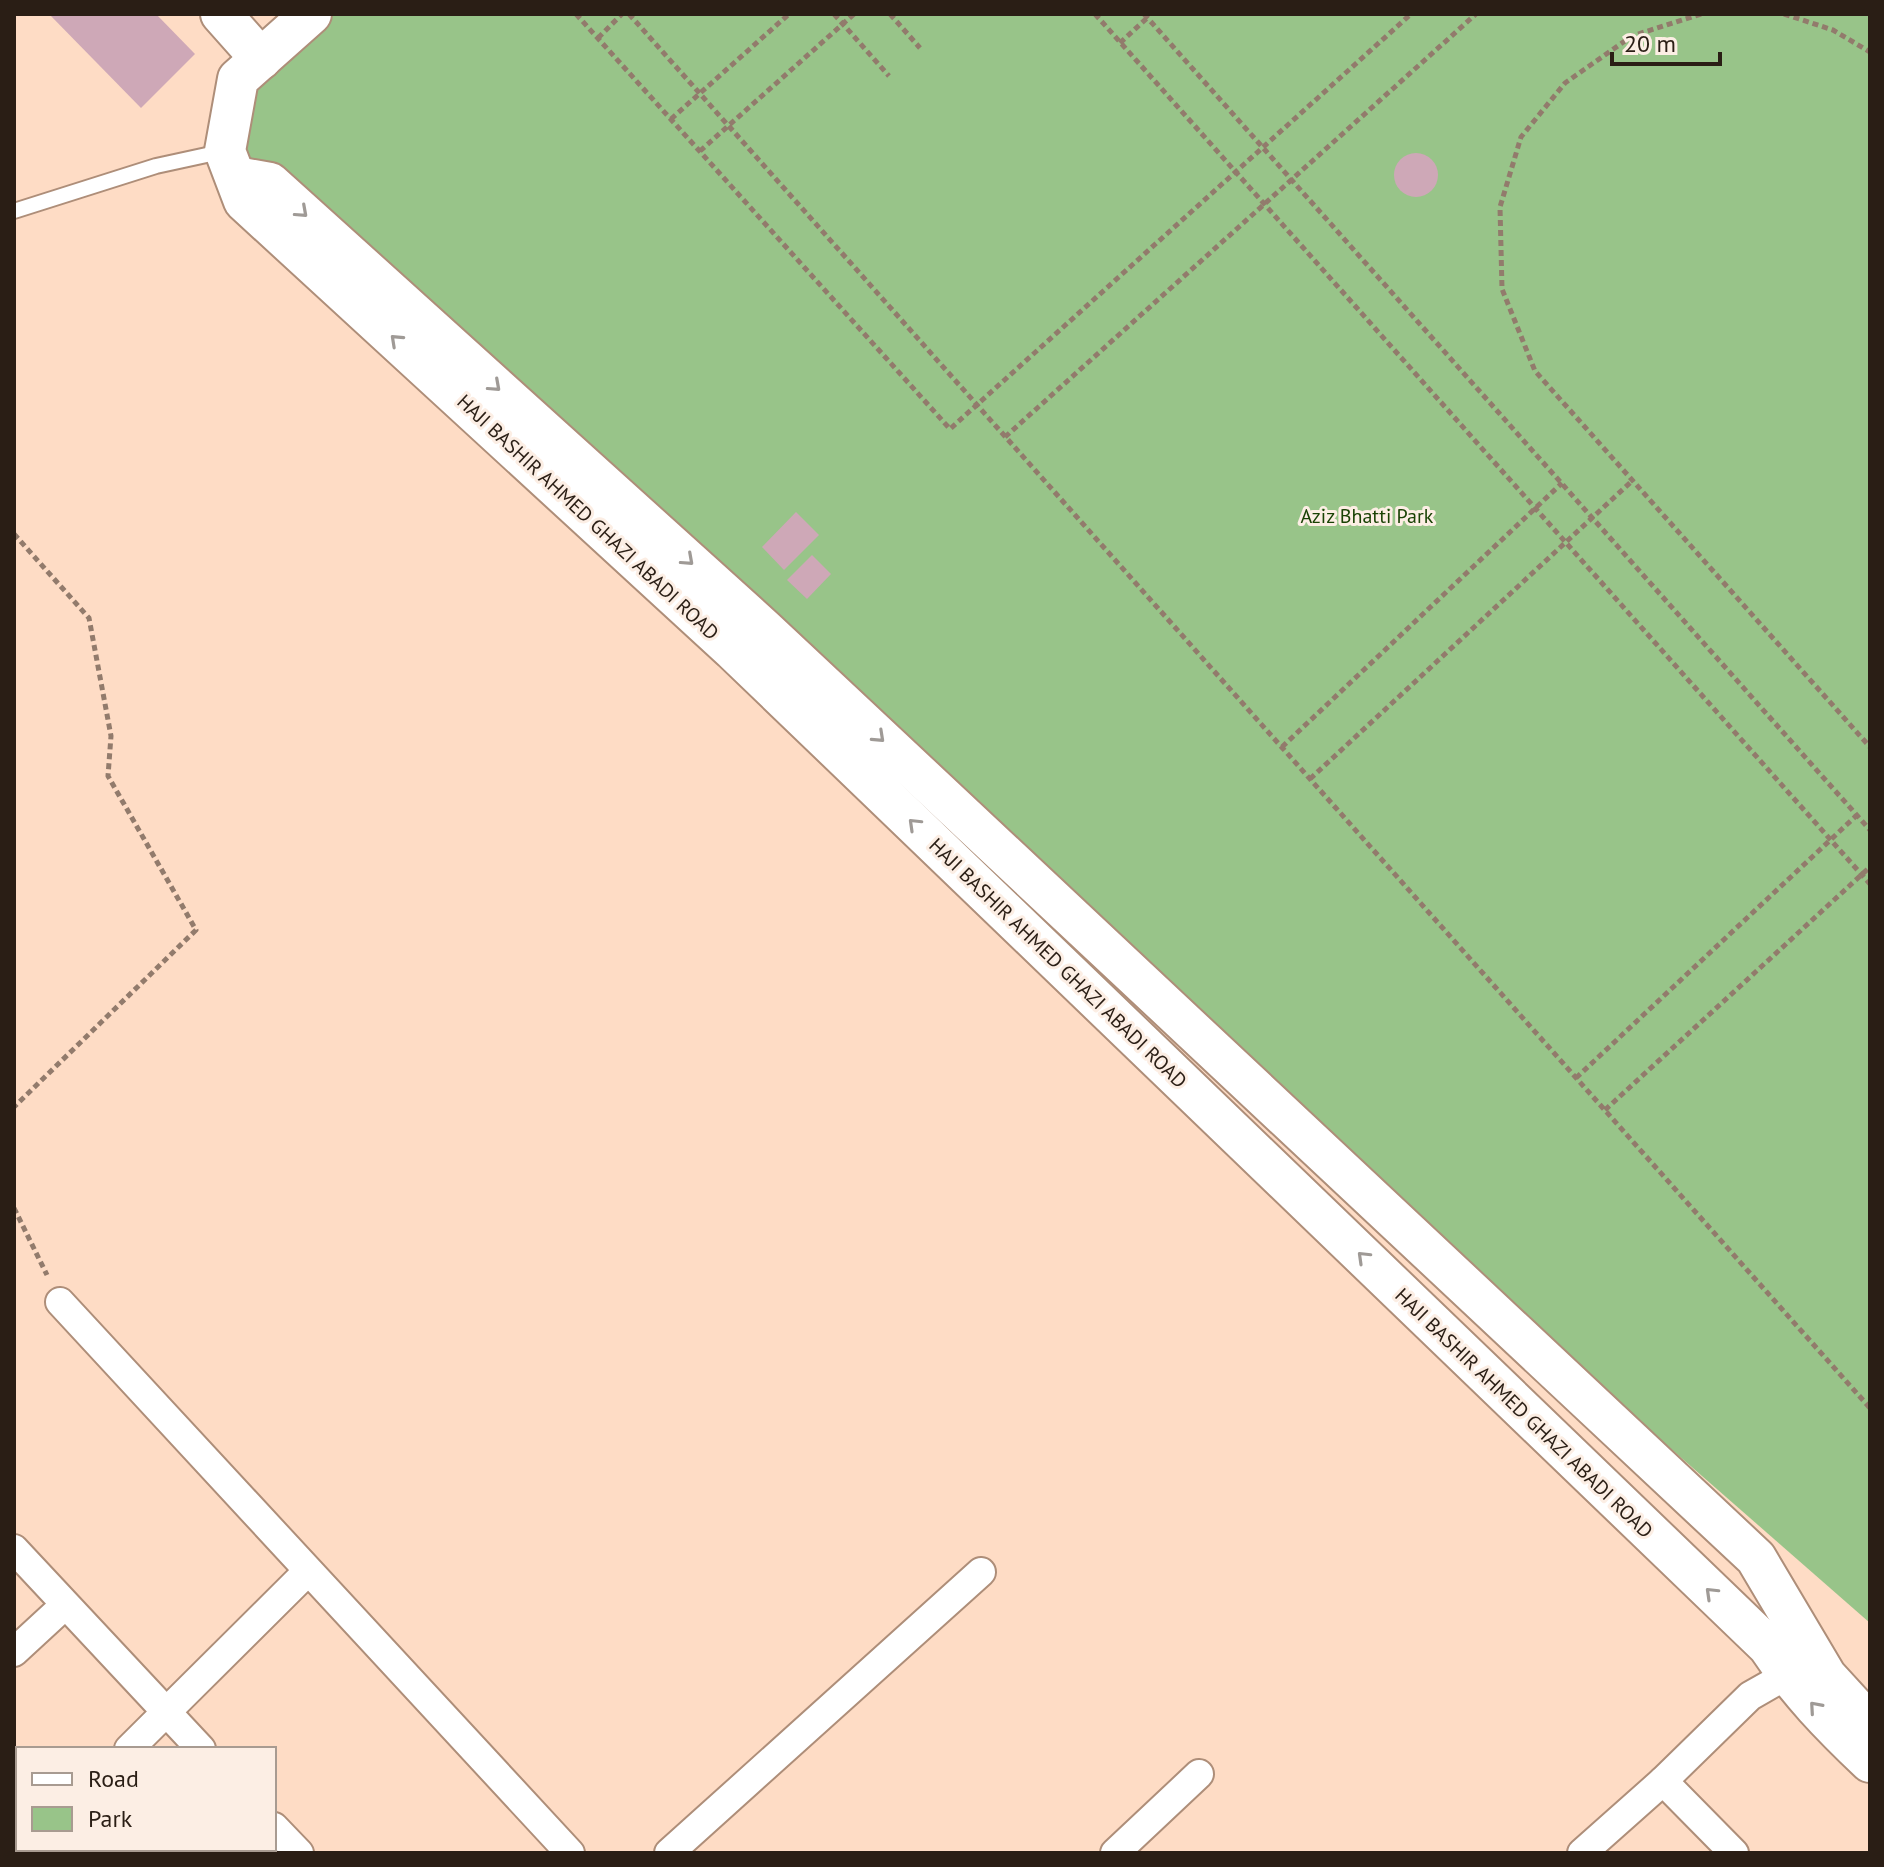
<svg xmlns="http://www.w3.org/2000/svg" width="1884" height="1867" font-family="'PT Sans',sans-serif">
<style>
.green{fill:#98c489}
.building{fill:#cea8b7}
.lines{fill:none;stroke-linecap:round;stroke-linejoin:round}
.lane-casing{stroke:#ae8e79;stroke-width:18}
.street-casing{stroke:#ae8e79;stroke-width:32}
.secondary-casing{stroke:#ae8e79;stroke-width:44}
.path{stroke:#927b6c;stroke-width:5;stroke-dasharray:6 4;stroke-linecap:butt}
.lane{stroke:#fff;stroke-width:14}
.street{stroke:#fff;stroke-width:28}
.secondary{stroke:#fff;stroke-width:40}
.oneway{stroke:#9f9a96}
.labels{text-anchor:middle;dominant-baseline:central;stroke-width:6;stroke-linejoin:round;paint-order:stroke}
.park-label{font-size:20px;fill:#194204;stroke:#fceee4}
.street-label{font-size:20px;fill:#2a1e15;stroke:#fceee4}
</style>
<rect width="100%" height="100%" fill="#fedcc5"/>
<!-- green -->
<path class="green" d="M313,14h1557v1609l-1626,-1423 -17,-49 33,-91z"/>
<!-- building -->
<g class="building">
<path d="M49,14h107l39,40 -54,54z"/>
<circle cx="1416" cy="175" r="22"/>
<path d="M796,512l23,23 -35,35 -22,-23z"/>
<path d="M812,555l19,19 -24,25 -20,-19z"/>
</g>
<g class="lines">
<!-- lane casing -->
<g class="lane-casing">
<g id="lane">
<path d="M14,211l142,-45 69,-15"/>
<path d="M206,1853l5,-4"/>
</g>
</g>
<!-- street casing -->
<g class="street-casing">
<g id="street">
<path d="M60,1302l510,551"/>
<path d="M14,1549l187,200"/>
<path d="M14,1652l51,-47"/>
<path d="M129,1749l178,-177"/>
<path d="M1663,1781l71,72"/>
<path d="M274,1827l25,26"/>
<path d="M23,1853l4,-4"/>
<path d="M669,1853l312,-281"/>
<path d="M1115,1853l84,-79"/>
<path d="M1582,1853l81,-72 87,-85 37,-21 13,-12"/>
</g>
</g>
<!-- secondary casing -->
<g class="secondary-casing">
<g id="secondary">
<path d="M221,14l40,45"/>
<path d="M311,14l-73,65 -13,72 19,50 489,449 1035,996c29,44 64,80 102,116"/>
<path d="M236,177l34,6 494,446 992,929 70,118 44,48"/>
</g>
</g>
<!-- path -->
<g class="path">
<path d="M576,14l374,415 461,-415"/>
<path d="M629,14l1241,1394"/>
<path d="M834,14l55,62"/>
<path d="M890,14l30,34"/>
<path d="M1095,14l775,870"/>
<path d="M1144,14l726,816"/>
<path d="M1701,14l-69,22 -67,47 -44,54 -21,70 2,82 33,82 335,376"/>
<path d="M1784,14l49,16 37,22"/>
<path d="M598,38l24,-24"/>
<path d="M1120,43l27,-25"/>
<path d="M671,119l118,-105"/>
<path d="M700,151l154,-137"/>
<path d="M1005,437l471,-423"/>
<path d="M14,534l75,84 22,118 -3,40 88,154 -182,177"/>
<path d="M1282,747l280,-264"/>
<path d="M1310,779l323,-299"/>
<path d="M1576,1078l281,-263"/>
<path d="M1605,1110l265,-243"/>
<path d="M14,1208l33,67"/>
</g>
<!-- lane -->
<use href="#lane" class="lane"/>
<!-- street -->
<use href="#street" class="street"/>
<!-- secondary -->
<use href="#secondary" class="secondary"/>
</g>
<!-- one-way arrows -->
<defs><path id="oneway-chevron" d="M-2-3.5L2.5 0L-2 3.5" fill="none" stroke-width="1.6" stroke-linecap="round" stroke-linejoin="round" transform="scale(2)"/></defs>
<g class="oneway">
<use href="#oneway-chevron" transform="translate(302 212) rotate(42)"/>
<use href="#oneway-chevron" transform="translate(396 340) rotate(-137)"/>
<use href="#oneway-chevron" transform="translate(495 386) rotate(42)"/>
<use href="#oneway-chevron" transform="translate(688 560) rotate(42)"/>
<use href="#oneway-chevron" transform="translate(879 737) rotate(43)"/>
<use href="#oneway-chevron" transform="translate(914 824) rotate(-136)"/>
<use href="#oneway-chevron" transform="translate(1363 1257) rotate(-136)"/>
<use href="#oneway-chevron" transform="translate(1711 1593) rotate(-136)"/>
<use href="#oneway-chevron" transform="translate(1815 1707) rotate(-131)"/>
</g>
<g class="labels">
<!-- park labels -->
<g class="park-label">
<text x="1367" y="516">Aziz Bhatti Park</text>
</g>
<!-- street labels -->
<g class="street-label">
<text transform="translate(588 517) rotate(43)">HAJI BASHIR AHMED GHAZI ABADI ROAD</text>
<text transform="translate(1058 963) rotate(44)">HAJI BASHIR AHMED GHAZI ABADI ROAD</text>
<text transform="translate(1524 1413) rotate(44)">HAJI BASHIR AHMED GHAZI ABADI ROAD</text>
</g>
</g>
<!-- border -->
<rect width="1884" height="1867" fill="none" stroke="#2a1e15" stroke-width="32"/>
<!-- legend -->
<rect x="16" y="1747" width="260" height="104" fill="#fceee4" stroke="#a89b91" stroke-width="2"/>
<rect x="32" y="1773" width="40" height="12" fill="#ffffff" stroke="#a89b91" stroke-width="2"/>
<text x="88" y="1787" font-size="24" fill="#2a1e15">Road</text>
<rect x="32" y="1807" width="40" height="24" fill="#98c489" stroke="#a89b91" stroke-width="2"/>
<text x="88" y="1827" font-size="24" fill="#2a1e15">Park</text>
<!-- scale -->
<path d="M1612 52v12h108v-12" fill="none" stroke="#2a1e15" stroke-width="4"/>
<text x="1624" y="52" font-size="24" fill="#2a1e15" stroke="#fceee4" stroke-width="6" paint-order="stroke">20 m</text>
</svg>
